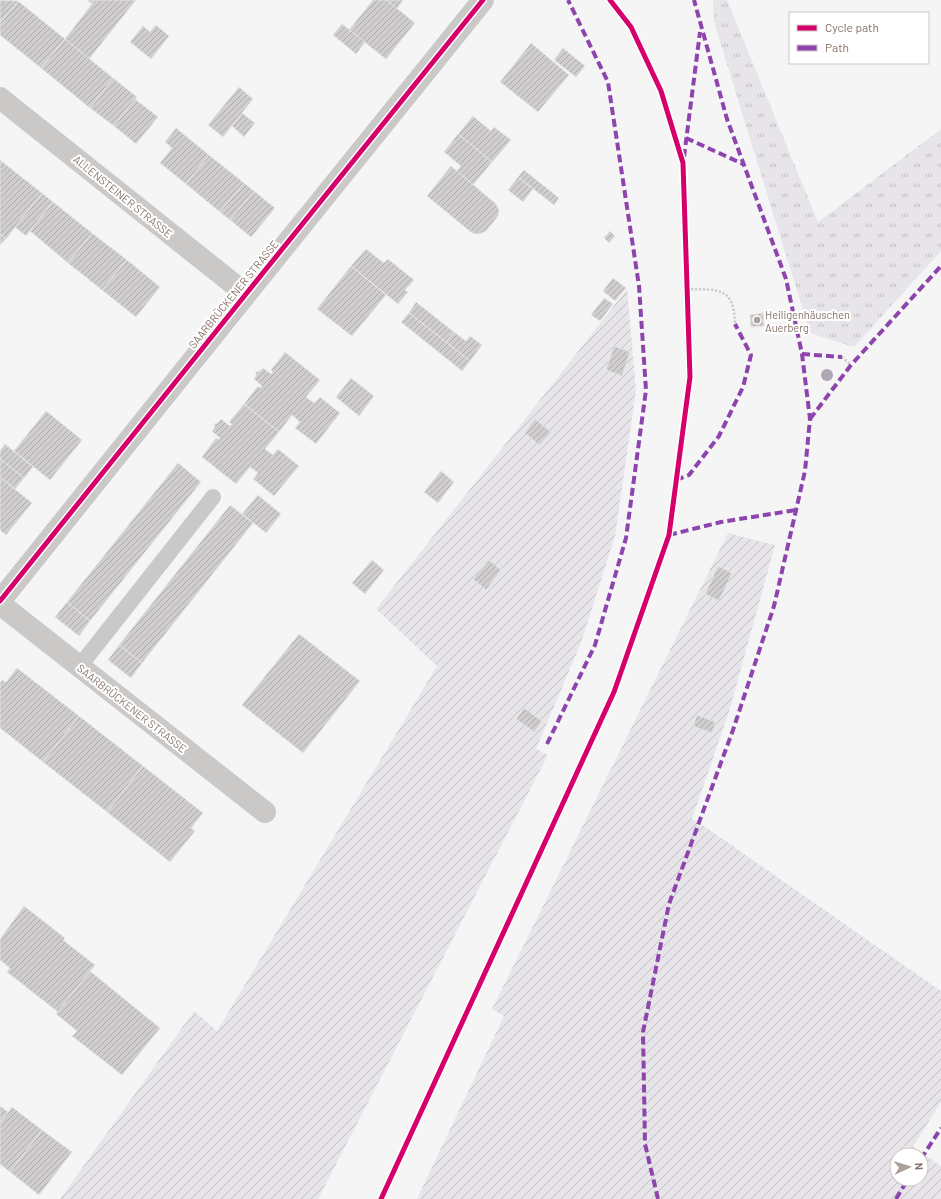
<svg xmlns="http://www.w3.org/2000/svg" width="941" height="1199" font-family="Barlow,sans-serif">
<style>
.grass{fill:url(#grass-tufts)}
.garden{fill:url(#garden-furrows);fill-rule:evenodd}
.building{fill:url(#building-hatch);stroke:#e4e4e5}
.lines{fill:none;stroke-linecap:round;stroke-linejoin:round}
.path{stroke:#c8c7c6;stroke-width:2.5;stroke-dasharray:2 2;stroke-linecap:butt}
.lane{stroke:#cac9c8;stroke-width:16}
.street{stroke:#cac9c8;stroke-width:22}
.quiet{stroke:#8e44ad;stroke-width:4;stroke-dasharray:8 4;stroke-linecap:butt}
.cycleway-casing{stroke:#fff;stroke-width:8}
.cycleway{stroke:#d6006c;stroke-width:5}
.tree{fill:#afa6b3}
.poi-dot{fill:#ac9f98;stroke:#fff;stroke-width:1.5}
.labels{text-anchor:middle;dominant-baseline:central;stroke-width:4;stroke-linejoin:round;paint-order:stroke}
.street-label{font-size:11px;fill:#857066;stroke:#fff}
.poi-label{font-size:11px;fill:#857066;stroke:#fff;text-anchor:start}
</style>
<defs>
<pattern id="grass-tufts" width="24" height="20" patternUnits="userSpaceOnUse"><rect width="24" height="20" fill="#e7e5ea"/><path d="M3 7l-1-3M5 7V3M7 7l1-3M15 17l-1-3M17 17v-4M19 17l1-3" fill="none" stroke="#c1bec1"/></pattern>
<pattern id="garden-furrows" width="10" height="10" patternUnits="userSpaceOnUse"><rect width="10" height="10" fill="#e7e5ea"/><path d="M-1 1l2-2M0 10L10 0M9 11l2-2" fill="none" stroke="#c1bec1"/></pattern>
<pattern id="building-hatch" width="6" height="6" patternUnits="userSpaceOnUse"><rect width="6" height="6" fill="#cfcdcd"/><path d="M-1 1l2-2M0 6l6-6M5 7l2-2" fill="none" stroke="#aeabaa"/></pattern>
</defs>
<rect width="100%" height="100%" fill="#f5f5f6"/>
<!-- grass -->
<path class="grass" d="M713,0h14l91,222 123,-93v122l-87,96 -44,-14 -96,-311z"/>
<!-- garden -->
<g class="garden">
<path d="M627,289l9,101 -21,146 -34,107 -45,106 12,6 -230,444h-258l134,-188 23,20 220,-365 -61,-57z"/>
<path d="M728,533l47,12 -46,167 -37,107 12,7 237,165v111l-28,45 28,19v33h-524l87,-183 -12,-7zM897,1155h24v24h-24z"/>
</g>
<!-- building -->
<g class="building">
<path d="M0,0l18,1 -18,22z"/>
<path d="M87,0h8l-3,4z"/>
<path d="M95,0h41l-47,59 -24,-20z"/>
<path d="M373,0h14l28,23 -29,36 -37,-29z"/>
<path d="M387,0h16l-6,9z"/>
<path d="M18,1l47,38 -24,29 -41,-33v-12z"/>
<path d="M342,24l23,18 -9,12 -23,-19z"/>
<path d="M156,25l13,11 -18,23 -21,-17 13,-16 7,6z"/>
<path d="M65,39l48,39 -23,30 -49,-40z"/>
<path d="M531,43l38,32 -31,37 -38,-30z"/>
<path d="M563,48l22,18 -9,11 -22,-17z"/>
<path d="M113,78l24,19 -23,29 -24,-18z"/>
<path d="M239,87l14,12 -30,38 -15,-12z"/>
<path d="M135,99l23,18 -22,27 -22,-18z"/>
<path d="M242,113l13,10 -11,14 -12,-11z"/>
<path d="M473,116l18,15 3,-4 17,13 -19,22 -34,-28z"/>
<path d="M176,128l33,27 -23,29 -26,-21 12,-15 -7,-6z"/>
<path d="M458,134l34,28 -19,23 -17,-14 5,-5 -17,-14z"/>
<path d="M209,155l35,28 -24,29 -34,-28z"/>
<path d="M0,160l42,33 -36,46 -6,-5z"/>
<path d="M451,166l45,38 3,6 -1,6 -12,15 -7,3 -7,-1 -45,-37z"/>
<path d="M524,170l35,28 -5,7 -36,-28z"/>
<path d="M518,177l15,12 -10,13 -15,-12z"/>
<path d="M244,183l10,8 -24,29 -10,-8z"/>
<path d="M254,191l21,17 -24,29 -21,-17z"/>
<path d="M42,193l11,9 -27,34 -11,-9z"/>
<path d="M53,202l39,31 -24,30 -38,-32z"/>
<path d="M610,231l5,5 -6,7 -5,-5z"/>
<path d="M92,233l35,27 -25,30 -34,-27z"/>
<path d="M0,234l6,5 -6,6z"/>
<path d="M366,249l18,14 4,-4 26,21 -9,10 3,2 -10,12 -47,-38z"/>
<path d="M127,260l33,27 -24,30 -34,-27z"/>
<path d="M351,266l35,29 -34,41 -35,-27z"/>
<path d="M613,278l13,10 -11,13 -12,-10z"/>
<path d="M604,298l9,6 -13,17 -9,-6z"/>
<path d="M416,302l38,30 -8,10 -37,-29z"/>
<path d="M409,313l61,48 -8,10 -61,-49z"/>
<path d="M763,313l1,13 -13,1 -1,-12z"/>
<path d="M454,332l12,9 4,-5 12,9 -12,16 -24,-19z"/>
<path d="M614,346l16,6 -8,24 -16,-6z"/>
<path d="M285,352l35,28 -14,17 8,6 6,-6 20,16 -24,31 -21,-16 5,-6 -8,-7 -13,17 -35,-28 14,-18 2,2 2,-2 -8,-7 2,-3v-4l4,-1 3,-3 8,6 2,-2 -2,-2z"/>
<path d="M351,378l23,18 -15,20 -23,-19z"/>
<path d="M244,404l35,28 -14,17 8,6 5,-6 21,17 -25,30 -21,-17 5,-6 -8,-6 -14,17 -34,-27 14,-19 3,2 1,-2 -8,-7 3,-4 -1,-3 4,-1 3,-4 9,7 2,-2 -3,-2z"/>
<path d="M46,411l36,29 -32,40 -36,-29z"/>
<path d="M535,419l16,13 -12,13 -14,-12z"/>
<path d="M5,444l28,23 -9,11 -24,-19v-8z"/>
<path d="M0,459l24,19 -9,11 -15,-12z"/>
<path d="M178,463l23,19 -111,139 -23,-19z"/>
<path d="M441,471l13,11 -16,21 -14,-11z"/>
<path d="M0,477l32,26 -26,32 -6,-5z"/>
<path d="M258,495l23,19 -15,19 -24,-19z"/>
<path d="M230,505l23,18 -111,140 -23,-18z"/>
<path d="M372,560l12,10 -19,24 -13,-11z"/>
<path d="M489,560l12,10 -15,20 -13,-11z"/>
<path d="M718,566l14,7 -13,28 -14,-7z"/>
<path d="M67,602l23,19 -11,15 -24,-19z"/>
<path d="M299,634l61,47 -57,72 -61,-48z"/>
<path d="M119,645l23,18 -11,15 -23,-18z"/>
<path d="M17,668l62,48 -36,46 -43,-34v-45l2,-3 4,2z"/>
<path d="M524,708l18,13 -8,11 -18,-13z"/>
<path d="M697,715l19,7 -4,11 -19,-7z"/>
<path d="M79,716l64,50 -36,46 -64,-50z"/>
<path d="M143,766l60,47 -12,15 4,3 -25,31 -63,-50z"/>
<path d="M24,906l41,32 -2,2 32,25 -37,47 -51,-40 3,-4 -10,-8v-21z"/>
<path d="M90,971l70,57 -38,47 -50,-39 5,-5 -21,-17z"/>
<path d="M0,1106l8,6 -8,11z"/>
<path d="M12,1107l30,23 -32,42 -10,-8v-41z"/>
<path d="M42,1130l30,22 -33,43 -29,-23z"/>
</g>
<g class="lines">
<!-- path -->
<g class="path">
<path d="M687,289c31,1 47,-3 48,35"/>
<path d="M842,357l9,8"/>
</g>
<!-- lane -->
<path class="lane" d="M79,667l134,-170"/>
<!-- street -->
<g class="street">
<path d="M0,98l246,196"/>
<path d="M0,601l246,-307 237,-294"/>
<path d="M0,604l265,208"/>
</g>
<!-- quiet -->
<g class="quiet">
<path d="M686,138l57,26"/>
<path d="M684,157l16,-125"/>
<path d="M802,354l40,3"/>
<path d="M810,419l41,-54 90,-99"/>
<path d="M676,480l13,-5 30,-39 24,-49 8,-32 -16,-31"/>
<path d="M669,535l52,-13 75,-12"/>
<path d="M547,744l48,-99 31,-107 20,-148 -7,-104 -31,-204 -40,-82"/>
<path d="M921,1159l20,-31"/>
<path d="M658,1199l-13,-55 -2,-112 26,-128 64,-174 41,-124 31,-135 5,-52 -8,-65 -16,-75 -59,-160 -33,-119"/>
<path d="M896,1199l12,-20"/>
</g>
<!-- cycleway casing -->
<g class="cycleway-casing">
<g id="cycleway">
<path d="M0,601l246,-307 237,-294"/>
<path d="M381,1199l233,-507 55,-157 21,-158 -7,-214 -22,-72 -30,-64 -21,-27"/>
</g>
</g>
<!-- cycleway -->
<use href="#cycleway" class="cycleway"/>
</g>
<!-- trees -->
<circle class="tree" cx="827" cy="375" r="6"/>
<!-- markers -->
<circle class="poi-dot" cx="757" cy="320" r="4"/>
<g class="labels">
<!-- street labels -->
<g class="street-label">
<text transform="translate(123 196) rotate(39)">ALLENSTEINER STRASSE</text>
<text transform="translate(233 294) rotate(-51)">SAARBRÜCKENER STRASSE</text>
<text transform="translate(132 708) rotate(38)">SAARBRÜCKENER STRASSE</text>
</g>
<!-- poi labels -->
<g class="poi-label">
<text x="765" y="314">Heiligenhäuschen<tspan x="765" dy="13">Auerberg</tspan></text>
</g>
</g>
<!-- legend -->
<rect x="789" y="12" width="140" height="52" fill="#ffffff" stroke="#cec6c2"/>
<rect x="797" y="25" width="20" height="6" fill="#d6006c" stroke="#cec6c2"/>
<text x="825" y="32" font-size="12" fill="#857066">Cycle path</text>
<rect x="797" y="45" width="20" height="6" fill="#8e44ad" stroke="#cec6c2"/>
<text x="825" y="52" font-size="12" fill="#857066">Path</text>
<!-- north arrow -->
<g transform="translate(909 1167) rotate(86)"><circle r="19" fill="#ffffff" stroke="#cec6c2"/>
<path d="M0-3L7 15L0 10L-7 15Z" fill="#ac9f98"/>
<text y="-6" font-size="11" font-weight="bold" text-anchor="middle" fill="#857066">N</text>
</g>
</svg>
